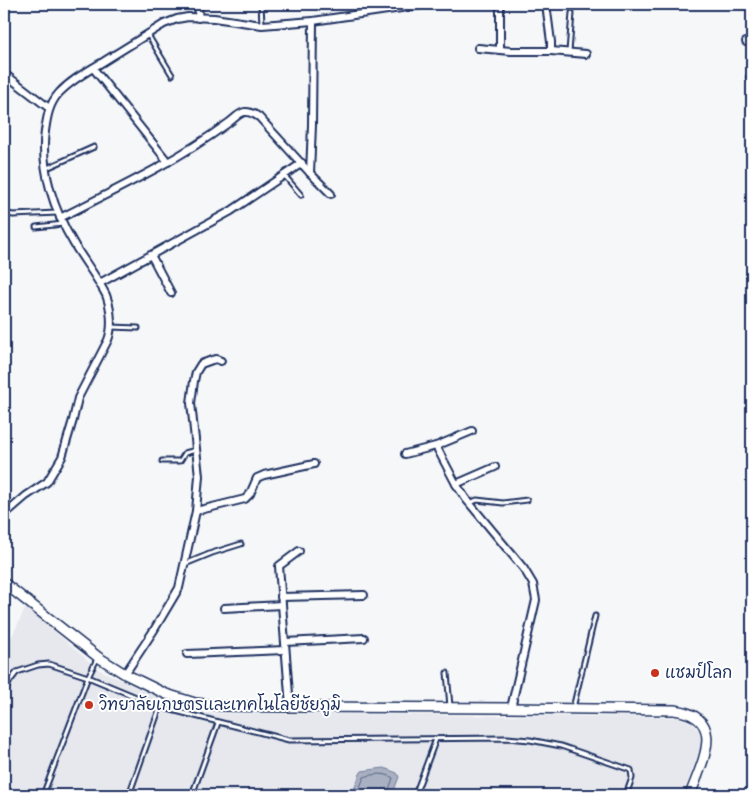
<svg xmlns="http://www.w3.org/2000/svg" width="756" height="799" font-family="Mynerve,'Playpen Sans Thai',sans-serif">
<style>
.built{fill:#e6e8ee}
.water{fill:#a9b0c1;stroke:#707c99}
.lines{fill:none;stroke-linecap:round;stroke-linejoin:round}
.shore{stroke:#546386;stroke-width:1}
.lane-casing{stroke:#1b2f5e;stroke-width:7}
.street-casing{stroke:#1b2f5e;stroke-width:10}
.secondary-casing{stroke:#1b2f5e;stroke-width:12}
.lane{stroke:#fff;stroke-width:3}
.street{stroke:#fff;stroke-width:6}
.secondary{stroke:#fff;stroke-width:9}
.poi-dot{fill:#c8321e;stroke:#fff;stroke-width:2}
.labels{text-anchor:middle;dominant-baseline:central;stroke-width:4;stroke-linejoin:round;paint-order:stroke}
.poi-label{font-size:16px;fill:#1b2f5e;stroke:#fff;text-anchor:start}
</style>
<rect width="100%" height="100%" fill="#f6f7f9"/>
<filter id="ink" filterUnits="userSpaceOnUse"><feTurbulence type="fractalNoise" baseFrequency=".02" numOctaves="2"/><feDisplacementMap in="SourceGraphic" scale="10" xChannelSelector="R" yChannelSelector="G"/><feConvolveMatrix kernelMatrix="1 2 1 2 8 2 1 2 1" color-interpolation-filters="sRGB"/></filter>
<g filter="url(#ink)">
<!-- built -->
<path class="built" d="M26,607l72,62 65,31 24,10 13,3 475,4 11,3 7,4 6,6 2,9 -1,10 -17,46h-679v-142z"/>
<!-- water -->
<path class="water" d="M384,768l13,5 2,4 -7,18h-40l8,-21 2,-3z"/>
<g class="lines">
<!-- shore -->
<path class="shore" d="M357,795l7,-18c10,-3 20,-5 29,1l-6,17"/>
<!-- lane casing -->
<g class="lane-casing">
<g id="lane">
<path d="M261,4l1,20"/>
<path d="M148,35l24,40"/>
<path d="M569,52l3,-39"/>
<path d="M47,168l47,-21"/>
<path d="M284,175l17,20"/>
<path d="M4,213l9,2 44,-2"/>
<path d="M36,227l27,-3"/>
<path d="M111,327l27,1"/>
<path d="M162,461h18l5,-8 11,-3"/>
<path d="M470,503l7,-3 26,3 24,-3"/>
<path d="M185,564l27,-11 29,-9"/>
<path d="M447,673l3,33"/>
<path d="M4,694l6,-13 7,-9 21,-7 11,-1 39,13 72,30 129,33 218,-2 23,2 31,6 70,24 1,8 -6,17"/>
<path d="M573,708l22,-92"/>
<path d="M43,795l45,-118 9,-18"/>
<path d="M129,795l31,-88"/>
<path d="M192,795l26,-72"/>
<path d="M415,795l21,-56"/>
</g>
</g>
<!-- street casing -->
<g class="street-casing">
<g id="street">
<path d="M198,18l1,-14"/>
<path d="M313,21l-1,104 -2,48 21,21"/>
<path d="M746,42l6,-1"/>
<path d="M478,48l33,3h40v-9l-5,-38"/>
<path d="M500,50v-46"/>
<path d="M551,51l35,3"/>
<path d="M93,68l75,94"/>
<path d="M4,72l2,3 43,33"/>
<path d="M750,77h2"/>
<path d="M60,218c57,-29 115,-56 167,-94 13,-9 15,-18 32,-7l51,56"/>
<path d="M151,255l20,38"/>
<path d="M100,283l131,-72 71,-48"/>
<path d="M436,446l20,38 10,15 58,70 9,15 3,16 -25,108"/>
<path d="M405,454l31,-8 36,-15"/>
<path d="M456,484l39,-17"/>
<path d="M196,511l49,-12 5,-5 7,-16 7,-3 50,-11"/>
<path d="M4,515l22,-19 21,-14 15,-25 11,-37 5,-22 30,-58c5,-13 3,-32 -2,-45 -9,-18 -22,-34 -32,-51 -20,-33 -34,-75 -29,-113 2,-14 4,-27 14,-38 13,-14 31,-23 47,-33 19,-12 39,-24 58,-36l13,-5 11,-2 26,1 48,7 51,-4 115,-17"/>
<path d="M281,597l83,-2"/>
<path d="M224,608l58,-3"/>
<path d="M285,642l79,-4"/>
<path d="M187,654l98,-4"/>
<path d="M125,674l29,-44 25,-42 17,-77 3,-35 -8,-73 3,-22 2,-9 5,-8 11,-4 4,-1 5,2"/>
<path d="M290,707l-11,-141 20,-15"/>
</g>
</g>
<!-- secondary casing -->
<g class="secondary-casing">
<path id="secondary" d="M4,583l94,74 27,17 41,20 29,9 26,3 69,1 221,1 163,2c54,7 28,52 16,85"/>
</g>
<!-- lane -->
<use href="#lane" class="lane"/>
<!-- street -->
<use href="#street" class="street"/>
<!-- secondary -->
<use href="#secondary" class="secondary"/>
</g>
</g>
<!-- markers -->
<g class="poi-dot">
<circle cx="655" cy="673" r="5"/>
<circle cx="89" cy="705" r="5"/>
</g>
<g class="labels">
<!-- poi labels -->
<g class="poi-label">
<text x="665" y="673">แชมป์โลก</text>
<text x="99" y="705">วิทยาลัยเกษตรและเทคโนโลยีชัยภูมิ</text>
</g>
</g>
<!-- margin -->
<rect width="756" height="799" fill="none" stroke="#fff" stroke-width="20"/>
<rect x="10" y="10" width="736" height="779" fill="none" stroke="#1b2f5e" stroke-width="2" filter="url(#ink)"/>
</svg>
